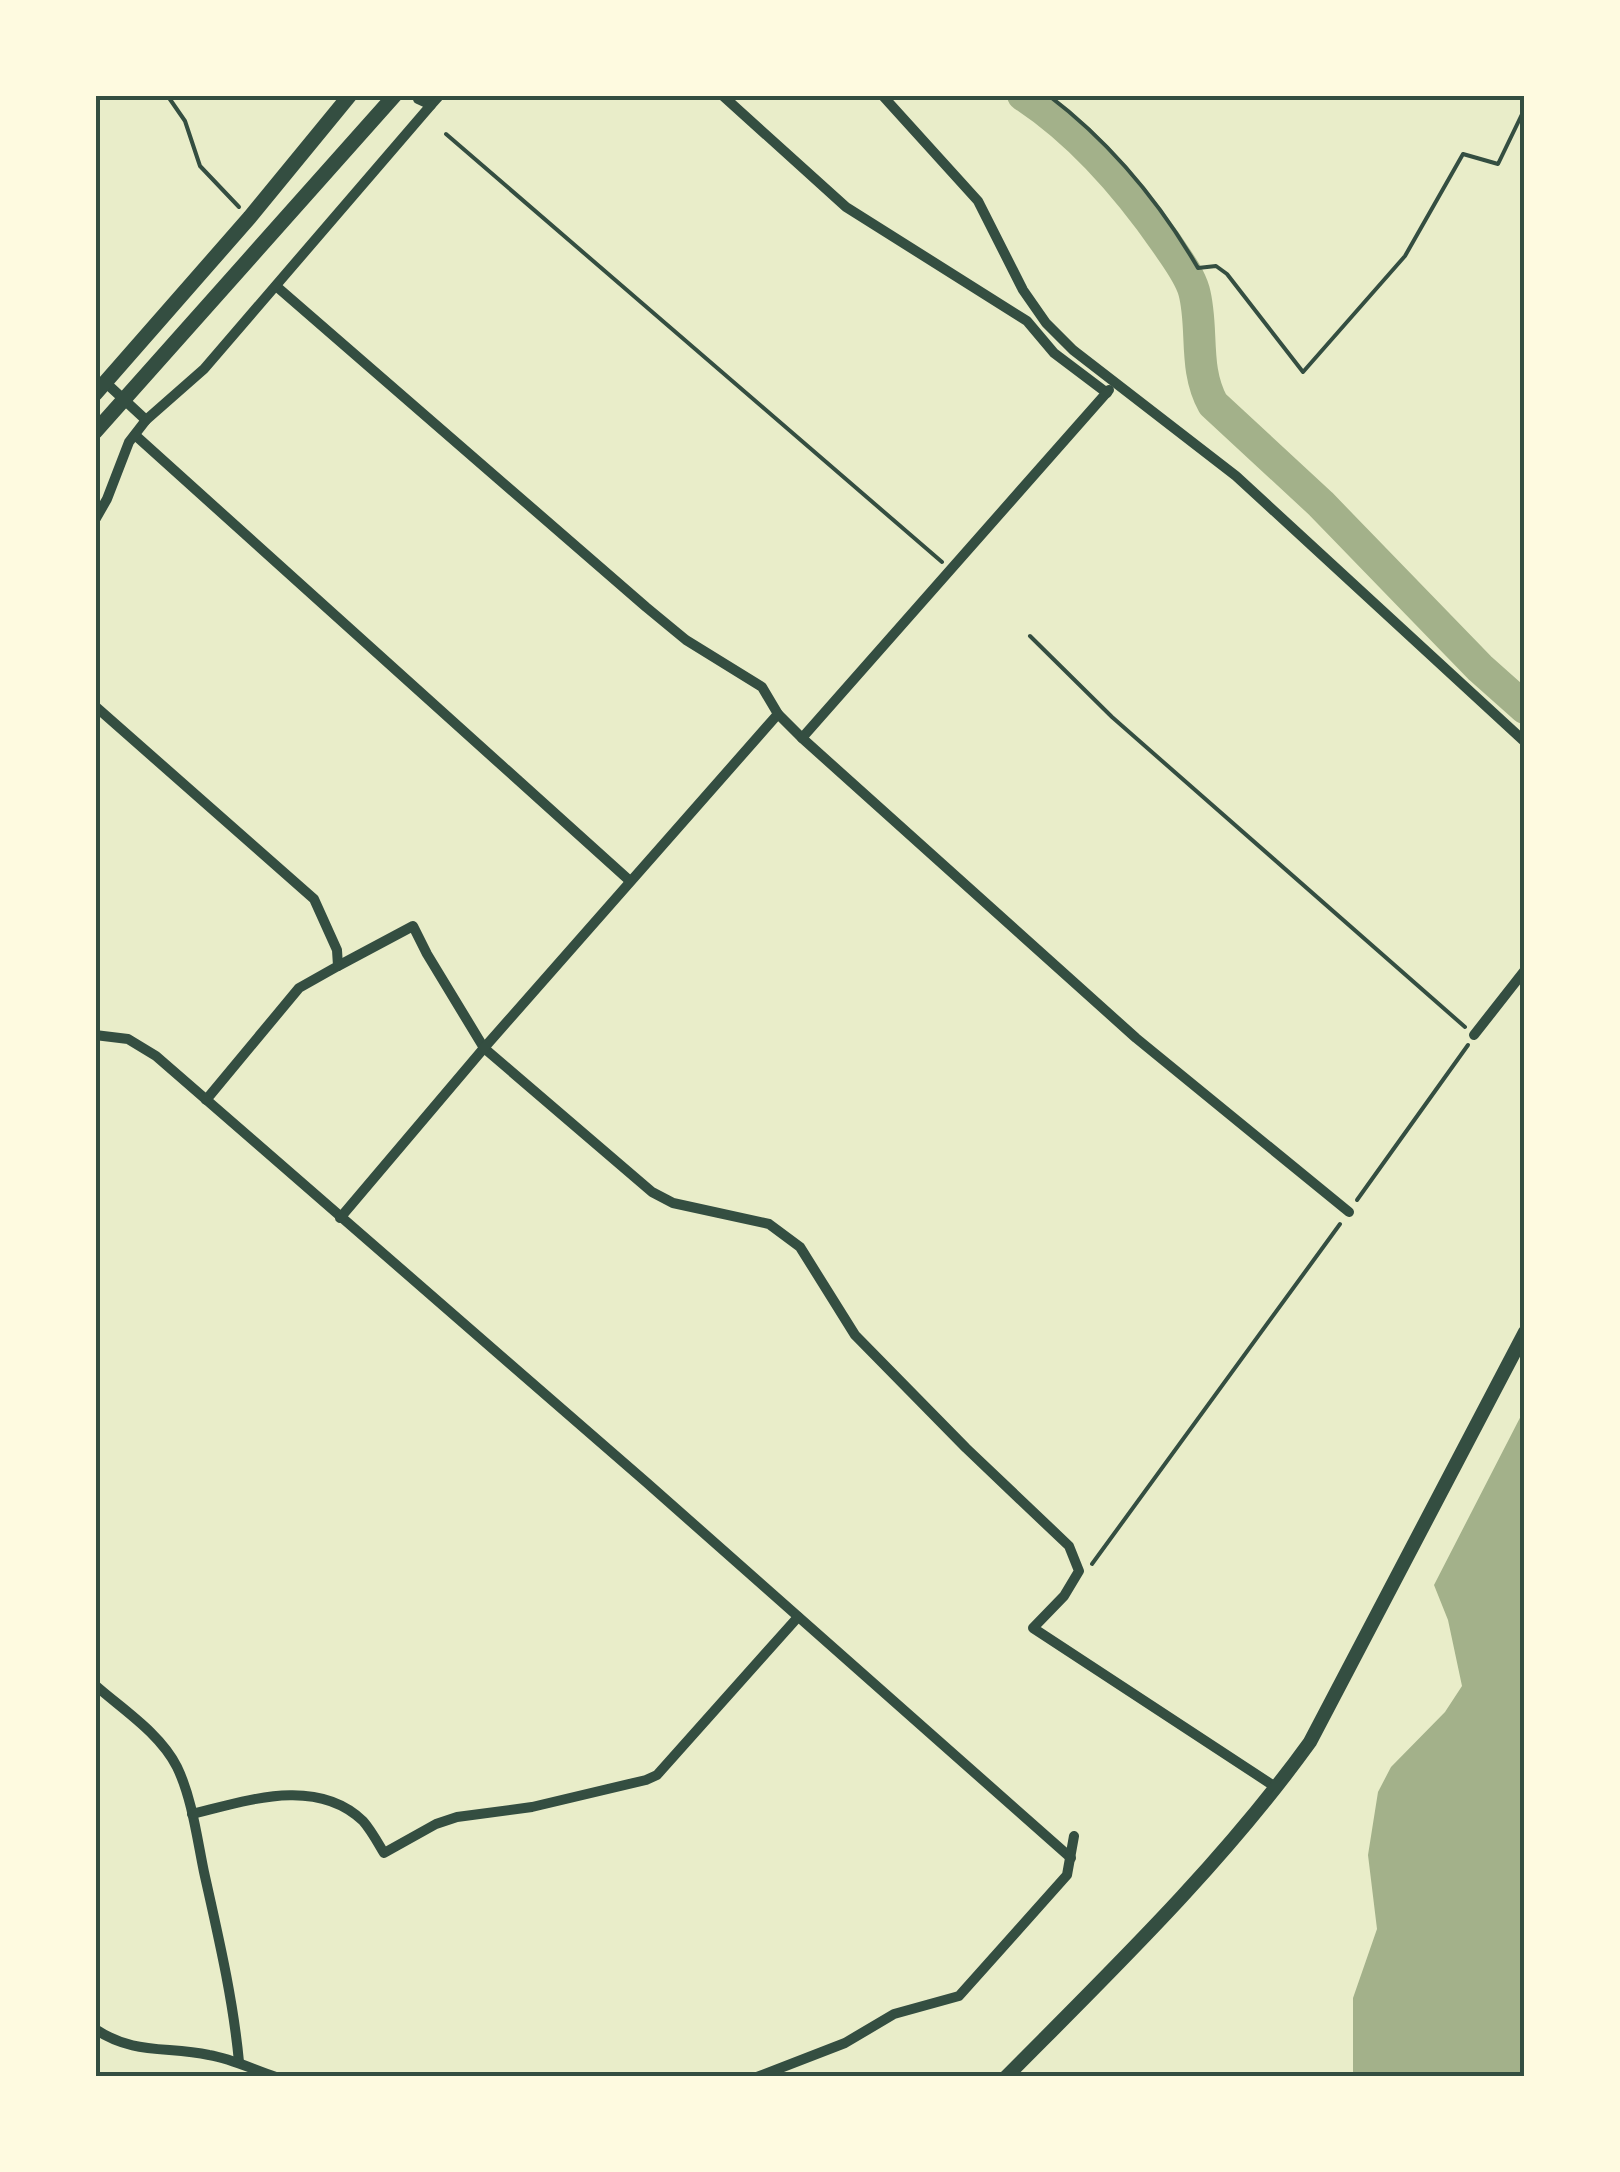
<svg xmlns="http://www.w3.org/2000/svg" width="1620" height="2172" font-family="'PT Sans',sans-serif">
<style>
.water{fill:#a3b18a}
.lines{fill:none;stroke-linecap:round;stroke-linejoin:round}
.river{stroke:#a3b18a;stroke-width:32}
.path{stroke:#344e41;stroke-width:4}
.minor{stroke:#344e41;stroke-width:10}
.secondary{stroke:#344e41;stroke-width:14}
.trunk{stroke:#344e41;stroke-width:15}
.neatline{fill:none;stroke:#344e41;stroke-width:4}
</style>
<rect width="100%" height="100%" fill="#e9edc9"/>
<!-- water -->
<path class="water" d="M1525,1408v669h-172v-79l24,-69 -9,-74 10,-63 13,-25 54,-55 17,-26 -14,-66 -14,-35z"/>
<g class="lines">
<!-- river -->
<path class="river" d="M1023,95c58,38 105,93 144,149 9,14 22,30 27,47 10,37 -1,77 19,113l108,100 159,164 45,40"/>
<!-- path -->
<g class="path">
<path d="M167,95l18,26 15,45 39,41"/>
<path d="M1048,95c62,47 111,106 150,173l18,-2 11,8 76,98 102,-116 58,-102 35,10 27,-56"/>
<path d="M446,134l496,428"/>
<path d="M1030,636l82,81 353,310"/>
<path d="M1357,1200l111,-155"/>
<path d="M1092,1564l248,-340"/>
</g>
<!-- minor -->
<g class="minor">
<path d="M722,95l124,112 181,114 27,32 53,40"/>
<path d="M882,95l96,106 45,89 23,33 27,27 163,126 289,266"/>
<path d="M418,99l13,6 9,-10"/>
<path d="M276,286l370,321 40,33 76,47 16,27 24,24 334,300 213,174"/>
<path d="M105,382l41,38"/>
<path d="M135,435l495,446"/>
<path d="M95,520l12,-21 22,-57 17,-22 58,-51 227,-264"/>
<path d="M95,706l219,193 23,51 1,16 -39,22 -93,112"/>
<path d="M802,738l307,-348"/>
<path d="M338,966l75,-40 14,28 57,94 168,144 21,11 96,21 31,23 55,88 111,113 103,98 10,25 -15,25 -31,32 244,160"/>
<path d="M95,1035l33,4 28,17 490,426 425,376"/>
<path d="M1474,1035l51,-65"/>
<path d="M340,1218l144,-170 294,-334"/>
<path d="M95,1685c27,24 65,48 82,82 15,31 20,71 27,105 14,63 29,126 35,190"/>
<path d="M192,1814c54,-13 124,-38 171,7 8,9 15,22 21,32l52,-29 21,-7 75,-10 114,-27 11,-5 141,-158"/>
<path d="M95,2029c39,26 72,17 114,26 24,4 45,15 67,22"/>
<path d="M757,2077l88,-34 49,-29 65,-18 108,-121 7,-39"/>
</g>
<!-- secondary -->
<path class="secondary" d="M1006,2077c106,-107 216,-213 304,-335l215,-410"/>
<!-- trunk -->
<g class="trunk">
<path d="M95,394l155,-177 100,-122"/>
<path d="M95,432l300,-337"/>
</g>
</g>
<!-- border -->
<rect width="1620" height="2172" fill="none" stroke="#fefae0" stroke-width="195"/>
<rect x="98" y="98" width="1424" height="1976" class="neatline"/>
</svg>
